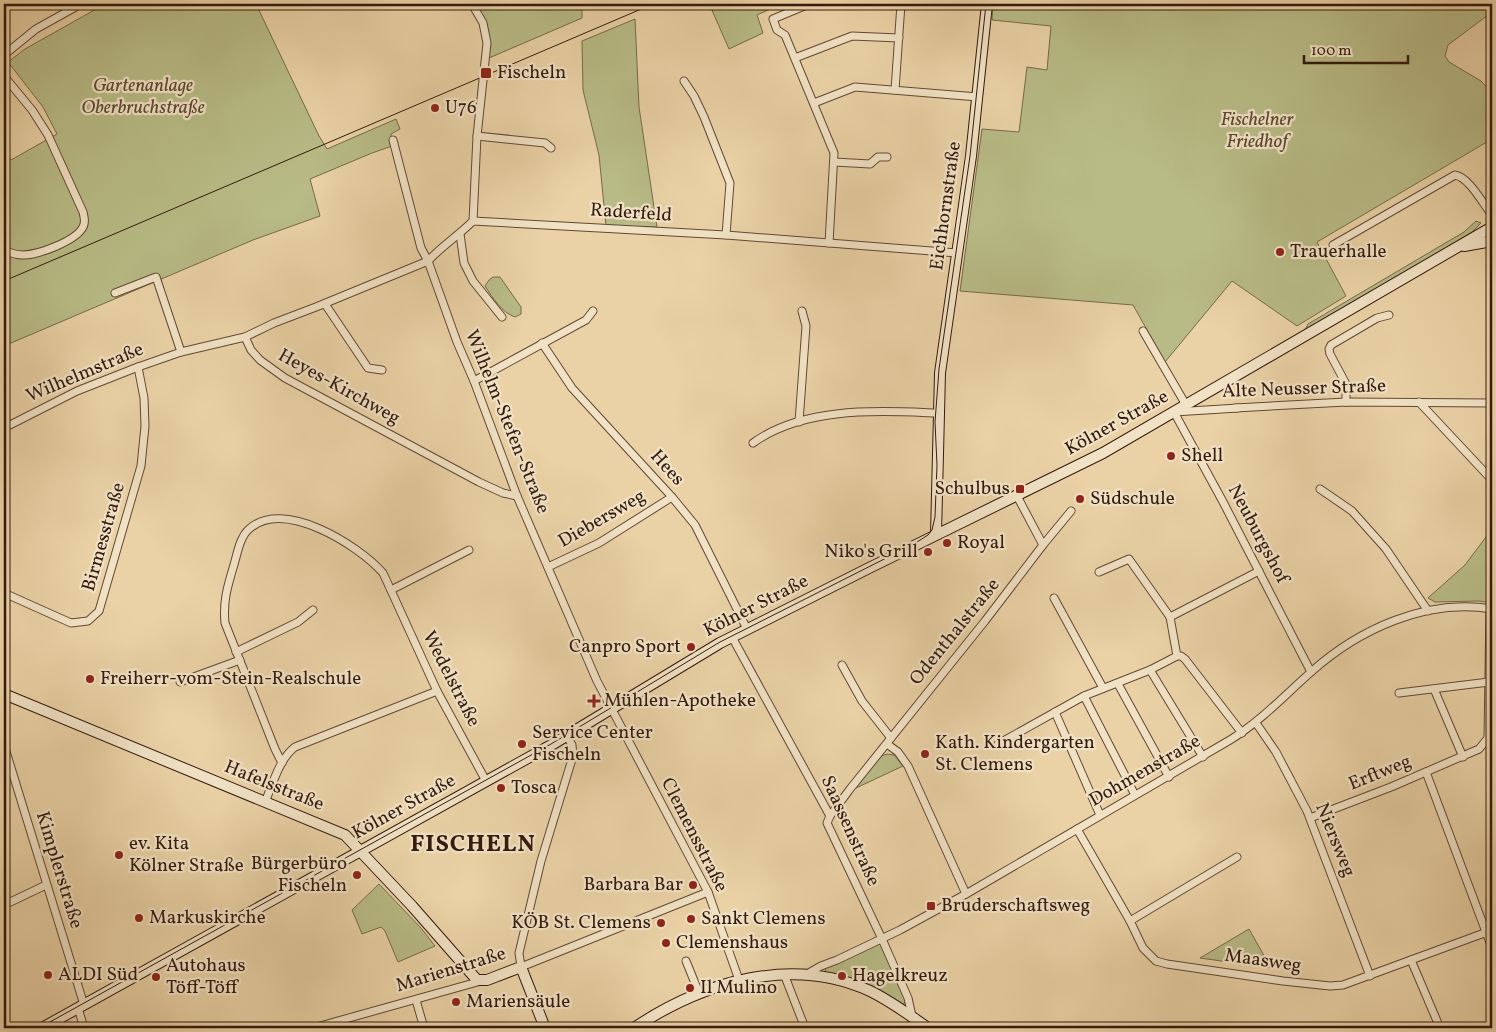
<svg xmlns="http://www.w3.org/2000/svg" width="1496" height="1032" font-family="Vollkorn,serif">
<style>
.green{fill:#b8bb86;stroke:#766a4a}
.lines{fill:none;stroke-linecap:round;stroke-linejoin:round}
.street-casing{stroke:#624834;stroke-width:9}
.secondary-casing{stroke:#341a0e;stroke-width:12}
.street{stroke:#f1e2c5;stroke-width:7}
.secondary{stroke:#f1e2c5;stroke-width:10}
.tram{stroke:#341a0e;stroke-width:1}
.poi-dot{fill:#8f2418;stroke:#f1e2c5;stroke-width:2}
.labels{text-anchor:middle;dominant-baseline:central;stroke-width:4.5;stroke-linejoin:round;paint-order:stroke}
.poi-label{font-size:19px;fill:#341a0e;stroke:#f1e2c5;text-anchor:start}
.park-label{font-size:19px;font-style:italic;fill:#5c4a32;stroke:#f1e2c5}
.street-label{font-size:19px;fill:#341a0e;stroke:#f1e2c5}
.district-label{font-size:24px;font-weight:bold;letter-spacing:1px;fill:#341a0e;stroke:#f1e2c5}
</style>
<rect width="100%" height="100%" fill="#ead2a6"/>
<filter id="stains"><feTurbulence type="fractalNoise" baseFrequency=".004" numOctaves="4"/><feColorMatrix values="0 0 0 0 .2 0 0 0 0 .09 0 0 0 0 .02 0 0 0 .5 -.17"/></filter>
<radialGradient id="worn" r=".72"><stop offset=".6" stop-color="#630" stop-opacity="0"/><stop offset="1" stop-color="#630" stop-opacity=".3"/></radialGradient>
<!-- green -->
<g class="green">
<path d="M105,4h151l63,132 8,13 69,-30 4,10 -9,5 1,12 -20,7 -62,26 10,37 -67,24 -249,106v-197l7,11 46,-26 -14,-27 -35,-45 17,-13z"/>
<path d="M475,4h107v14l-93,40 -1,-28z"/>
<path d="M713,4h77l1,3 -9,4 -3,-6 -22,10 6,18 -34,16 -18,-41z"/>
<path d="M993,4h499v8l-44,33 -3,11 4,6 32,19 11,12v46l-175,103 29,54 -49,30 -65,-45 -67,81 -32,-57 -173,-14 22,-162 37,3 8,-65 20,3 4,-44 -59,-6z"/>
<path d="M635,19l4,88 18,120 -51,-1 -7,-71 -16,-65 -1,-49z"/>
<path d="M1476,221l5,2 -10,10 -167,99 4,-8 156,-92z"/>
<path d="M493,277h7l21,30v7l-6,3c-14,-5 -22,-19 -30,-31l4,-6z"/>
<path d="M1492,529v74l-13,-2 -44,1 -7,-4 37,-33z"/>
<path d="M887,754l7,1 9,11 -47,22 -2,-1 24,-30z"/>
<path d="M379,884l42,44 14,18 -37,16 -13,-31 -4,-4 -19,7 -10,-24z"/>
<path d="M1249,929l22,39 -71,-10z"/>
<path d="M881,943l25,58 -2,3 -3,1 -76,-33 1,-5z"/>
</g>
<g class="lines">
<!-- street casing -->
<g class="street-casing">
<g id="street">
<path d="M472,4l11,19 4,20 -10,93 -4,85"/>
<path d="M809,4l-36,15 4,11 8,5 49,118 -5,90"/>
<path d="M4,55l32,-26 45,-25"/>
<path d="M795,58l57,-22 47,2"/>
<path d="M4,76l28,34 16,25 35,77c1,5 3,10 0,15 -7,14 -45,28 -60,28 -7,0 -13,-2 -19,-5"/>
<path d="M684,81l10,15 10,21 26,66 -4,52"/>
<path d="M895,90l6,-86"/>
<path d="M814,103l41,-16 123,10"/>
<path d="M477,136l68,7 6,5"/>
<path d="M393,140l28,108 7,13 29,81 17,39 43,115 80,185 111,211 31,88"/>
<path d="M834,162l36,2 8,-7h9"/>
<path d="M460,234l4,29 9,18 29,36"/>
<path d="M1333,245l122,-70c14,2 28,29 37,40"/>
<path d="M115,293l41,-16 25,75"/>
<path d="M325,304l43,64 14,2"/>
<path d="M1143,331l43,74"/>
<path d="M245,337l6,13 9,10 25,18 194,104 24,11 14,3"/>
<path d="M542,343l30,45 100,109 23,28 52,104"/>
<path d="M474,381l112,-61 7,-9"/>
<path d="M1346,402v-18l-16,-30 -1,-5 2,-4 46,-27 12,-3"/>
<path d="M1419,402l73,78"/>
<path d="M1235,408l111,-6 146,1"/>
<path d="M1238,408l-64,4 48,88 89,172"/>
<path d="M799,422l7,-96 -4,-15"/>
<path d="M4,428l73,-37 61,-24 43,-15 64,-15 29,-14 42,-16 112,-46c14,-15 31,-26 45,-40l253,14 231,18"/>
<path d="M753,443c51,-37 125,-32 185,-30"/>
<path d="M1320,489l32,22 34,38 42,62"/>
<path d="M1043,545l28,-34"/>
<path d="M548,567l51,-24 73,-46"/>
<path d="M1099,572l30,-13 41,58"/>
<path d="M391,590l78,-40"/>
<path d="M4,593l67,30 17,-2 11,-10 42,-145 4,-40 -1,-28 -6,-31"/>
<path d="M1054,598l49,90"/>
<path d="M732,637l98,179"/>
<path d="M236,652l62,-30 15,-12"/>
<path d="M1177,656h4l4,3 57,74"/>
<path d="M842,665l20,36 29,37"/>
<path d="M1150,670l53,87"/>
<path d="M180,682l60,-22"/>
<path d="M1118,684l51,93"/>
<path d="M1434,689l29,68"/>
<path d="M1399,693l90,-11"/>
<path d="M1084,696l51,99"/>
<path d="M1055,712l45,103"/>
<path d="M1256,723l20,29 31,59 63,165"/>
<path d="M567,736l5,9 1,11 -32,105 -22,92 2,14 187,-75"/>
<path d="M887,744l11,8 10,14 58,128"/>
<path d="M998,744l86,-48 66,-26 27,-14 -7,-39 89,-46"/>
<path d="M4,745l80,260"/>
<path d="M282,763l-7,-14 -50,-126c-2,-21 2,-35 8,-55 4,-12 6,-30 16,-39 35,-31 109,16 134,44l54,118 49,90"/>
<path d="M1426,772l66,176"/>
<path d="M265,802c8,-18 14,-43 30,-55l142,-56"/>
<path d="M1310,818l81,-31 88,-38 9,-11 2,-129"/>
<path d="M1077,829l53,92 13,27 13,13 11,3 116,17 47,5 13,-1 144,-53"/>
<path d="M4,905l42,-20"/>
<path d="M1130,921l107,-64"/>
<path d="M1411,960l29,68"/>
<path d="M686,961l13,32"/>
<path d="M784,974l21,54"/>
<path d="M807,974l14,-8 16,-6 63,-30 66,-36 264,-154c31,-19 55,-45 81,-68 48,-43 116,-74 181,-63"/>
<path d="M416,1000l8,28"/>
<path d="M78,1008l6,20"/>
<path d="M912,1016l-4,-18 -26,-59 -55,-116 3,-7 20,-27 135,-168 58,-76 -26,-49"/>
<path d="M313,1028l168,-47"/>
</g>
</g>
<!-- secondary casing -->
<g class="secondary-casing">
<g id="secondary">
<path d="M1464,246l28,-5"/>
<path d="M936,534l4,-161 31,-217 16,-152"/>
<path d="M4,694l341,141 67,71 65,74h10l34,-13 24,61"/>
<path d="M42,1028l511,-284 167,-101 149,-75 234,-115 389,-226"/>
<path d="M634,1028c69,-46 157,-73 236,-37 21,10 39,24 58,37"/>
</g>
</g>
<!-- street -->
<use href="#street" class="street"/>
<!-- secondary -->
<use href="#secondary" class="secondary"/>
<!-- tram -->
<g class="tram">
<path d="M4,281l649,-277"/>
<path d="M39,1028l512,-284 169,-102 194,-98 14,-9 4,-5 3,-13 2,-52 -2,-43 4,-53 31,-213 16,-152"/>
</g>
</g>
<!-- markers -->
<g class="poi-dot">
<rect x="480" y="67" width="12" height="12" rx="2.5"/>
<circle cx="435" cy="108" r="5"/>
<circle cx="1280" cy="252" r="5"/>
<circle cx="1171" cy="456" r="5"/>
<rect x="1015" y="484" width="10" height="10" rx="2.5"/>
<circle cx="1080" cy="499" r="5"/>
<circle cx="947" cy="543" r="5"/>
<circle cx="928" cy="552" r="5"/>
<circle cx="691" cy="647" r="5"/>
<circle cx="90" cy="679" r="5"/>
<path d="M591.5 693.5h5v5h5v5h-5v5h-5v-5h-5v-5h5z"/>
<circle cx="522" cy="744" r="5"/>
<circle cx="925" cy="754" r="5"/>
<circle cx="501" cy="788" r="5"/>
<circle cx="119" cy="855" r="5"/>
<circle cx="357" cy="875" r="5"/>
<circle cx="693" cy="885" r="5"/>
<rect x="926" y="901" width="10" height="10" rx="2.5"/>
<circle cx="139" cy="918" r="5"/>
<circle cx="691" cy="919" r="5"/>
<circle cx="661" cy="923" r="5"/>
<circle cx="666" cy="943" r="5"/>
<circle cx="48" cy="975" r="5"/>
<circle cx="842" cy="976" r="5"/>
<circle cx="156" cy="977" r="5"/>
<circle cx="690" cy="988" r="5"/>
<circle cx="456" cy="1002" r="5"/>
</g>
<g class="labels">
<!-- poi labels -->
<g class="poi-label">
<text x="497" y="73">Fischeln</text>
<text x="445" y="108">U76</text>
<text x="1290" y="252">Trauerhalle</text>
<text x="1181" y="456">Shell</text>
<text x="1010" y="489" text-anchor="end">Schulbus</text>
<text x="1090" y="499">Südschule</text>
<text x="957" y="543">Royal</text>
<text x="918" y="552" text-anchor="end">Niko's Grill</text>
<text x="681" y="647" text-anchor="end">Canpro Sport</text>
<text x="100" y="679">Freiherr-vom-Stein-Realschule</text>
<text x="604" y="701">Mühlen-Apotheke</text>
<text x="532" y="733">Service Center<tspan x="532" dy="22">Fischeln</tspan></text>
<text x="935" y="743">Kath. Kindergarten<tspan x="935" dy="22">St. Clemens</tspan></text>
<text x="511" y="788">Tosca</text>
<text x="129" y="844">ev. Kita<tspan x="129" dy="22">Kölner Straße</tspan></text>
<text x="347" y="864" text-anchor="end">Bürgerbüro<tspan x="347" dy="22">Fischeln</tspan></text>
<text x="683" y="885" text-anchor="end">Barbara Bar</text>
<text x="941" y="906">Bruderschaftsweg</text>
<text x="149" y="918">Markuskirche</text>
<text x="701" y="919">Sankt Clemens</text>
<text x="651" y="923" text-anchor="end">KÖB St. Clemens</text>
<text x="676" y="943">Clemenshaus</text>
<text x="166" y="966">Autohaus<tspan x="166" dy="22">Töff-Töff</tspan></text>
<text x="58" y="975">ALDI Süd</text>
<text x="852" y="976">Hagelkreuz</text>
<text x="700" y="988">Il Mulino</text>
<text x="466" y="1002">Mariensäule</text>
</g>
<!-- park labels -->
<g class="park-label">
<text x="143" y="86">Gartenanlage<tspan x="143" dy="22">Oberbruchstraße</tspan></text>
<text x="1257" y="120">Fischelner<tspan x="1257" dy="22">Friedhof</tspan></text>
</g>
<!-- street labels -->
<g class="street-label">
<text transform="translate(946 206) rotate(-82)">Eichhornstraße</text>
<text transform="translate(631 213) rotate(4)">Raderfeld</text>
<text transform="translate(85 373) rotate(-23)">Wilhelmstraße</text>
<text transform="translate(339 387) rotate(29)">Heyes-Kirchweg</text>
<text transform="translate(1304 389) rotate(-2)">Alte Neusser Straße</text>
<text transform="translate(507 422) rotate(68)">Wilhelm-Stefen-Straße</text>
<text transform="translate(1117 423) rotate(-29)">Kölner Straße</text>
<text transform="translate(667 468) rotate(48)">Hees</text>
<text transform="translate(602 519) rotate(-30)">Diebersweg</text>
<text transform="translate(1258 534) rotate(62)">Neuburgshof</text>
<text transform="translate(104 537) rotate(-74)">Birmesstraße</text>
<text transform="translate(756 606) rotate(-27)">Kölner Straße</text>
<text transform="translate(955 632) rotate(-51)">Odenthalstraße</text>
<text transform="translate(451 679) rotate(63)">Wedelstraße</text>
<text transform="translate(1145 771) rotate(-30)">Dohmenstraße</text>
<text transform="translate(1380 773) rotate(-22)">Erftweg</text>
<text transform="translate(274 786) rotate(22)">Hafelsstraße</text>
<text transform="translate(404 807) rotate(-29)">Kölner Straße</text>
<text transform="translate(850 831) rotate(66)">Saassenstraße</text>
<text transform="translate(694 835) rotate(63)">Clemensstraße</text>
<text transform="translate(1335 840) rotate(68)">Niersweg</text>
<text transform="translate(59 870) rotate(73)">Kimplerstraße</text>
<text transform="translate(1263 961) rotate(8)">Maasweg</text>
<text transform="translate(451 970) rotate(-17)">Marienstraße</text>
</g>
<!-- district labels -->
<g class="district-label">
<text x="473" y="845">FISCHELN</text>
</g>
</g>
<!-- margin -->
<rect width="1496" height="1032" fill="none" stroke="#ead2a6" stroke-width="20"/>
<rect x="5" y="5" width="1486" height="1022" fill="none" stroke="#341a0e" stroke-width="2.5"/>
<rect x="10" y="10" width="1476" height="1012" fill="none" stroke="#341a0e"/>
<!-- scale -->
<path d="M1304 55v8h104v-8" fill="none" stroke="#341a0e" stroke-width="2.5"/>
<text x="1311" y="55" font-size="15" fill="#341a0e" stroke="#f1e2c5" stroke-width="4" paint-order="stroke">100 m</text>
<rect width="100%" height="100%" filter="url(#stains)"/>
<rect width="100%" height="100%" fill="url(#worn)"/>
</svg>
